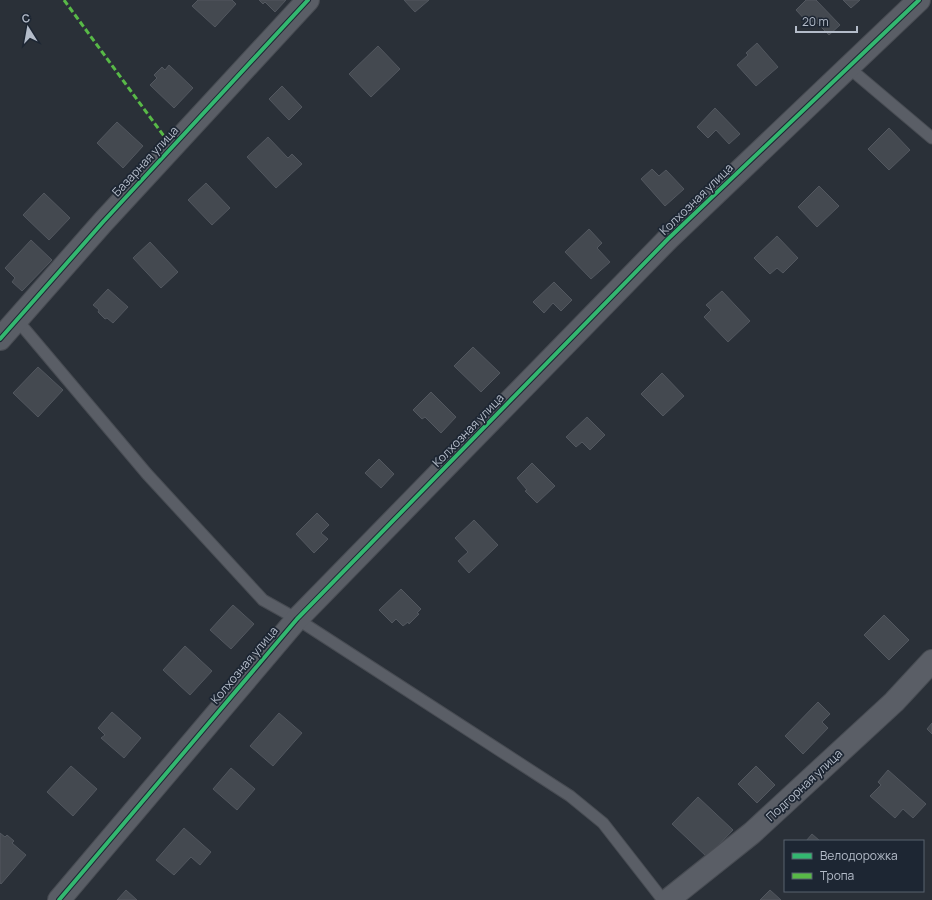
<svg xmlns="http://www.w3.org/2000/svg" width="932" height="900" font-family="Manrope,sans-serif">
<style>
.building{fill:#444950;stroke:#52575f}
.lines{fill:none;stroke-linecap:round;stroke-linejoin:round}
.service-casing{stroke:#484c53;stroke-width:13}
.minor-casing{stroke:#484c53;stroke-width:24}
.service{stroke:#5a5e66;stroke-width:11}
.minor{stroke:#5a5e66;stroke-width:22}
.quiet{stroke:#58b947;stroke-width:3;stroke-dasharray:6 3;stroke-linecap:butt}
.cycleway-casing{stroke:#1d2633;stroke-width:6}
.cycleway{stroke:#33b770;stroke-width:4}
.labels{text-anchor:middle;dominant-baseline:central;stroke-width:3.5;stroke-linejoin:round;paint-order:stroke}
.street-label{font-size:12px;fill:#b4bcc9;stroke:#1d2633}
</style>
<rect width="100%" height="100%" fill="#2a3038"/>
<!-- building -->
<g class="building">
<path d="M198,0h34l4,4 -21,23 -23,-21z"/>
<path d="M259,0h27l-11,12 -10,-10 -2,2z"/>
<path d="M404,0h25l-14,12z"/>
<path d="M806,0h10l24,25 -11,10 -15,-15 -5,4 -13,-14z"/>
<path d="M843,0h17l-9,8z"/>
<path d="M757,43l21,24 -22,19 -19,-21 11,-10 -2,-2z"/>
<path d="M378,46l22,23 -29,28 -22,-23z"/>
<path d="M169,65l24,23 -19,20 -24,-23 7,-7 -3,-3 8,-8 3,3z"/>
<path d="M282,86l20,21 -13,13 -20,-21z"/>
<path d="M715,108l25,26 -11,10 -13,-14 -8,8 -11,-11z"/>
<path d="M117,122l26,24 -20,22 -26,-25z"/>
<path d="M889,128l21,22 -21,20 -21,-21z"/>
<path d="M268,137l20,21 4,-4 10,10 -26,24 -29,-31z"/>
<path d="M652,169l7,7 7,-6 18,19 -19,17 -24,-27z"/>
<path d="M206,183l24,25 -18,17 -24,-25z"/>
<path d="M819,186l20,20 -22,21 -19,-20z"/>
<path d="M44,193l26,25 -21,22 -26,-25z"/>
<path d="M589,229l13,14 -5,5 13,14 -19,17 -26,-27z"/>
<path d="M777,236l21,22 -15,15 -6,-5 -7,6 -16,-16z"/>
<path d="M31,240l21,20 -30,31 -10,-9 3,-4 -10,-10z"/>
<path d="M150,242l28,30 -17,16 -28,-30z"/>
<path d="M554,282l18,18 -11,11 -8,-8 -9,10 -11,-11z"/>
<path d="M108,289l20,18 -15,16 -6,-5 -2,1 -7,-7 1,-2 -6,-5z"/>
<path d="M722,291l28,30 -22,21 -24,-25 7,-7 -5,-5z"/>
<path d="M473,347l27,26 -19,19 -27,-26z"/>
<path d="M38,367l25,23 -25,27 -25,-24z"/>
<path d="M662,373l22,23 -21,20 -22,-22z"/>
<path d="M431,392l25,25 -15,16 -16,-16 -3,2 -9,-9z"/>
<path d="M587,417l18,18 -15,15 -8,-8 -6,5 -10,-10z"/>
<path d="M379,459l15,15 -13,14 -16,-15z"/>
<path d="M532,463l23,23 -18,17 -12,-12 2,-1 -10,-12z"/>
<path d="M317,513l12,12 -8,8 7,6 -14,14 -18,-19z"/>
<path d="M474,520l24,25 -29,28 -11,-12 10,-9 -13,-14z"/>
<path d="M401,589l20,20 -4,4 2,1 -10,10 -1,-2 -5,4 -7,-7 -4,4 -13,-13z"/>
<path d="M233,605l21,19 -23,25 -21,-19z"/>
<path d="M884,615l25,25 -20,20 -25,-25z"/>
<path d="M185,646l27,25 -22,24 -27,-25z"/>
<path d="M818,702l12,12 -8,8 6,6 -25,26 -18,-18z"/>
<path d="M112,712l29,26 -17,20 -23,-20 4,-3 -7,-7z"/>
<path d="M279,713l23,20 -29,33 -23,-20z"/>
<path d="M932,723v11l-5,-5z"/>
<path d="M71,766l26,23 -24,27 -26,-24z"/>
<path d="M756,766l19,19 -18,18 -19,-19z"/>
<path d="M231,768l24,21 -18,21 -24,-21z"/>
<path d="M888,770l38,34 -13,14 -10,-9 -8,9 -25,-22 11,-11 -3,-3z"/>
<path d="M698,797l35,33 -26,27 -35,-33z"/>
<path d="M184,828l27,24 -11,13 -9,-8 -17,18 -18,-15z"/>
<path d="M0,833l5,4 2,-2 7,6 -2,2 14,12 -25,29 -1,-1z"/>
<path d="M812,834l8,7h-14z"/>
<path d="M126,890l11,10h-20z"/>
<path d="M770,890l11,10h-21z"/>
</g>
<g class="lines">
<!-- service casing -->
<g class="service-casing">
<g id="service">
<path d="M848,67l84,71"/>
<path d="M17,320l130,154 116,126 34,19 273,177 33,27 60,77"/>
</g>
</g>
<!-- minor casing -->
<g class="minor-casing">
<g id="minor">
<path d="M0,339l103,-117 205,-222"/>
<path d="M59,900l238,-281 371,-380 251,-239"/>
<path d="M668,900l84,-67 142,-131 38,-41"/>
</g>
</g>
<!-- service -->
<use href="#service" class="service"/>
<!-- minor -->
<use href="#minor" class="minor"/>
<!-- quiet -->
<path class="quiet" d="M64,0l108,147"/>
<!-- cycleway casing -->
<g class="cycleway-casing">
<g id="cycleway">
<path d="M0,339l103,-117 205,-222"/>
<path d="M59,900l238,-281 371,-380 251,-239"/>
</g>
</g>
<!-- cycleway -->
<use href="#cycleway" class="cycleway"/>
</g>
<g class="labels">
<!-- street labels -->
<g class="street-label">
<text transform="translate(145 161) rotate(-47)">Базарная улица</text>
<text transform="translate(696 199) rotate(-44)">Колхозная улица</text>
<text transform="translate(468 430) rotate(-46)">Колхозная улица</text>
<text transform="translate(244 665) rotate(-50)">Колхозная улица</text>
<text transform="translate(804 785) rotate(-43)">Подгорная улица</text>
</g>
</g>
<!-- legend -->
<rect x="784" y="840" width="140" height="52" fill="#1d2633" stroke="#59626f"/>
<rect x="792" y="853" width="20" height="6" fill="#33b770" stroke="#59626f"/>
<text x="820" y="860" font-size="12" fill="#b4bcc9">Велодорожка</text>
<rect x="792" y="873" width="20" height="6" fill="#58b947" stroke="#59626f"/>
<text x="820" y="880" font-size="12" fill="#b4bcc9">Тропа</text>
<!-- north arrow -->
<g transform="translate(28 28) rotate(349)" stroke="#1d2633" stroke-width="3" paint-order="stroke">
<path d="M0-3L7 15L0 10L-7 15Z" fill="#b4bcc9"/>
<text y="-6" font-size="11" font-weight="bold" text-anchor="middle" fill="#b4bcc9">С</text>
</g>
<!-- scale -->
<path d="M796 26v6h61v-6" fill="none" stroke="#b4bcc9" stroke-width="2"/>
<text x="802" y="26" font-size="12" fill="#b4bcc9" stroke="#1d2633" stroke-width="3" paint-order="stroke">20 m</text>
</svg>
